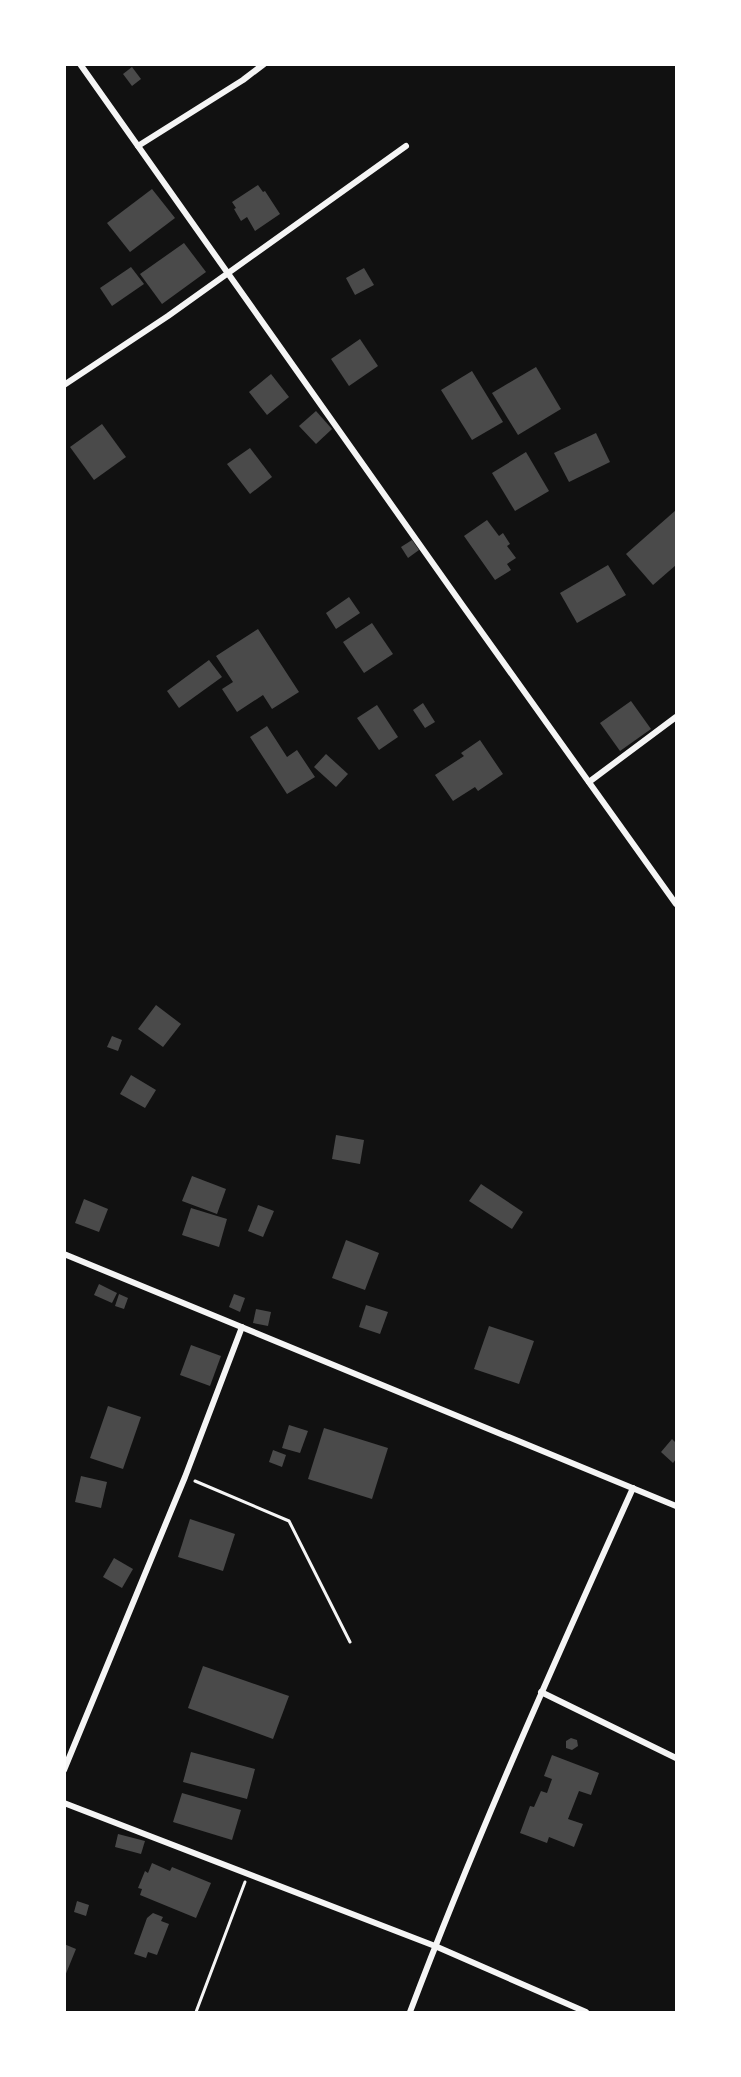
<svg xmlns="http://www.w3.org/2000/svg" width="741" height="2077" font-family="'Asap Condensed',sans-serif">
<style>
.building{fill:#4a4a4a}
.lines{fill:none;stroke-linecap:round;stroke-linejoin:round}
.path{stroke:#f5f5f5;stroke-width:3}
.minor{stroke:#f5f5f5;stroke-width:6}
</style>
<rect width="100%" height="100%" fill="#111"/>
<!-- building -->
<g class="building">
<path d="M132,67l9,12 -9,7 -9,-12z"/>
<path d="M258,185l5,7 2,-1 15,23 -25,17 -8,-14 -6,4 -7,-12 2,-1 -4,-6z"/>
<path d="M152,189l23,29 -45,34 -23,-29z"/>
<path d="M184,243l22,29 -44,32 -22,-30z"/>
<path d="M131,267l13,17 -32,22 -12,-18z"/>
<path d="M364,268l10,17 -19,10 -9,-17z"/>
<path d="M360,339l18,27 -29,20 -18,-27z"/>
<path d="M536,367l25,42 -43,26 -26,-42z"/>
<path d="M472,371l31,51 -31,18 -31,-50z"/>
<path d="M271,374l18,23 -22,18 -18,-23z"/>
<path d="M316,411l16,18 -16,15 -17,-18z"/>
<path d="M102,424l24,33 -32,23 -24,-33z"/>
<path d="M596,433l14,29 -41,20 -15,-29z"/>
<path d="M250,448l22,29 -22,17 -23,-30z"/>
<path d="M526,452l23,39 -34,20 -23,-38z"/>
<path d="M676,510v55l-23,20 -27,-31z"/>
<path d="M487,520l12,16 4,-3 7,11 -3,2 9,12 -9,6 4,6 -16,10 -31,-44z"/>
<path d="M412,540l7,10 -11,8 -7,-11z"/>
<path d="M608,565l18,30 -49,28 -17,-30z"/>
<path d="M349,597l11,16 -24,16 -10,-16z"/>
<path d="M372,623l21,31 -29,19 -21,-31z"/>
<path d="M258,629l41,63 -27,17 -9,-14 -26,17 -15,-23 11,-7 -17,-26z"/>
<path d="M209,660l13,17 -43,31 -12,-17z"/>
<path d="M631,701l20,28 -31,22 -20,-28z"/>
<path d="M423,703l12,19 -10,6 -12,-18z"/>
<path d="M377,705l21,32 -19,13 -22,-32z"/>
<path d="M267,726l20,31 10,-7 18,27 -28,17 -37,-57z"/>
<path d="M480,740l23,34 -25,17 -3,-4 -22,14 -18,-26 29,-19 -3,-3z"/>
<path d="M326,754l22,20 -12,13 -22,-20z"/>
<path d="M156,1005l25,19 -18,23 -25,-18z"/>
<path d="M112,1036l10,4 -4,11 -11,-4z"/>
<path d="M131,1075l25,15 -11,18 -25,-14z"/>
<path d="M336,1135l28,5 -4,24 -28,-5z"/>
<path d="M192,1176l34,13 -9,25 -35,-13z"/>
<path d="M481,1184l42,28 -11,17 -43,-28z"/>
<path d="M84,1199l24,10 -9,23 -24,-9z"/>
<path d="M258,1205l16,6 -11,26 -15,-6z"/>
<path d="M191,1208l36,11 -8,28 -37,-12z"/>
<path d="M346,1240l33,13 -14,37 -33,-12z"/>
<path d="M99,1284l18,9 -5,10 -18,-8z"/>
<path d="M119,1294l9,4 -4,11 -9,-3z"/>
<path d="M234,1294l11,4 -5,14 -11,-5z"/>
<path d="M366,1305l22,7 -8,22 -21,-7z"/>
<path d="M256,1309l15,3 -3,14 -15,-3z"/>
<path d="M489,1326l45,15 -15,43 -45,-15z"/>
<path d="M191,1345l30,11 -11,30 -30,-11z"/>
<path d="M108,1406l33,11 -18,52 -33,-11z"/>
<path d="M289,1425l19,6 -8,22 -18,-5z"/>
<path d="M324,1428l64,20 -16,51 -64,-20z"/>
<path d="M672,1439l4,4v16l-3,4 -12,-11z"/>
<path d="M273,1450l13,5 -4,12 -13,-5z"/>
<path d="M81,1476l26,6 -6,26 -26,-6z"/>
<path d="M190,1519l45,15 -12,37 -45,-14z"/>
<path d="M114,1558l19,11 -11,19 -19,-11z"/>
<path d="M203,1666l86,30 -16,43 -85,-31z"/>
<path d="M571,1738l6,2 1,6 -6,4 -6,-2v-7z"/>
<path d="M191,1752l64,17 -8,30 -64,-17z"/>
<path d="M552,1755l47,18 -8,22 -12,-4 -11,28 15,5 -9,23 -25,-10 -2,6 -27,-10 10,-27 4,1 7,-16 6,2 5,-14 -8,-3z"/>
<path d="M182,1793l59,17 -9,30 -59,-18z"/>
<path d="M118,1834l27,7 -4,13 -26,-7z"/>
<path d="M152,1863l18,8 2,-4 39,16 -15,35 -56,-23 2,-6 -4,-1 7,-17 3,2z"/>
<path d="M77,1901l12,4 -3,11 -12,-4z"/>
<path d="M153,1913l10,4 -2,4 8,3 -12,31 -9,-3 -2,6 -12,-4 13,-36z"/>
<path d="M64,1944l12,5 -11,27h-1z"/>
</g>
<g class="lines">
<!-- path -->
<g class="path">
<path d="M195,1481l94,40 61,121"/>
<path d="M196,2012l49,-130"/>
</g>
<!-- minor -->
<g class="minor">
<path d="M80,64l383,542 213,298"/>
<path d="M138,146l105,-66 21,-16"/>
<path d="M64,385l104,-69 238,-170"/>
<path d="M589,782l87,-65"/>
<path d="M64,1254l612,252"/>
<path d="M541,1692l135,66"/>
<path d="M64,1770l121,-293 57,-150"/>
<path d="M64,1803l371,143 151,66"/>
<path d="M410,2012c67,-177 145,-351 223,-524"/>
</g>
</g>
<!-- border -->
<rect width="741" height="2077" fill="none" stroke="#ffffff" stroke-width="132"/>
</svg>
